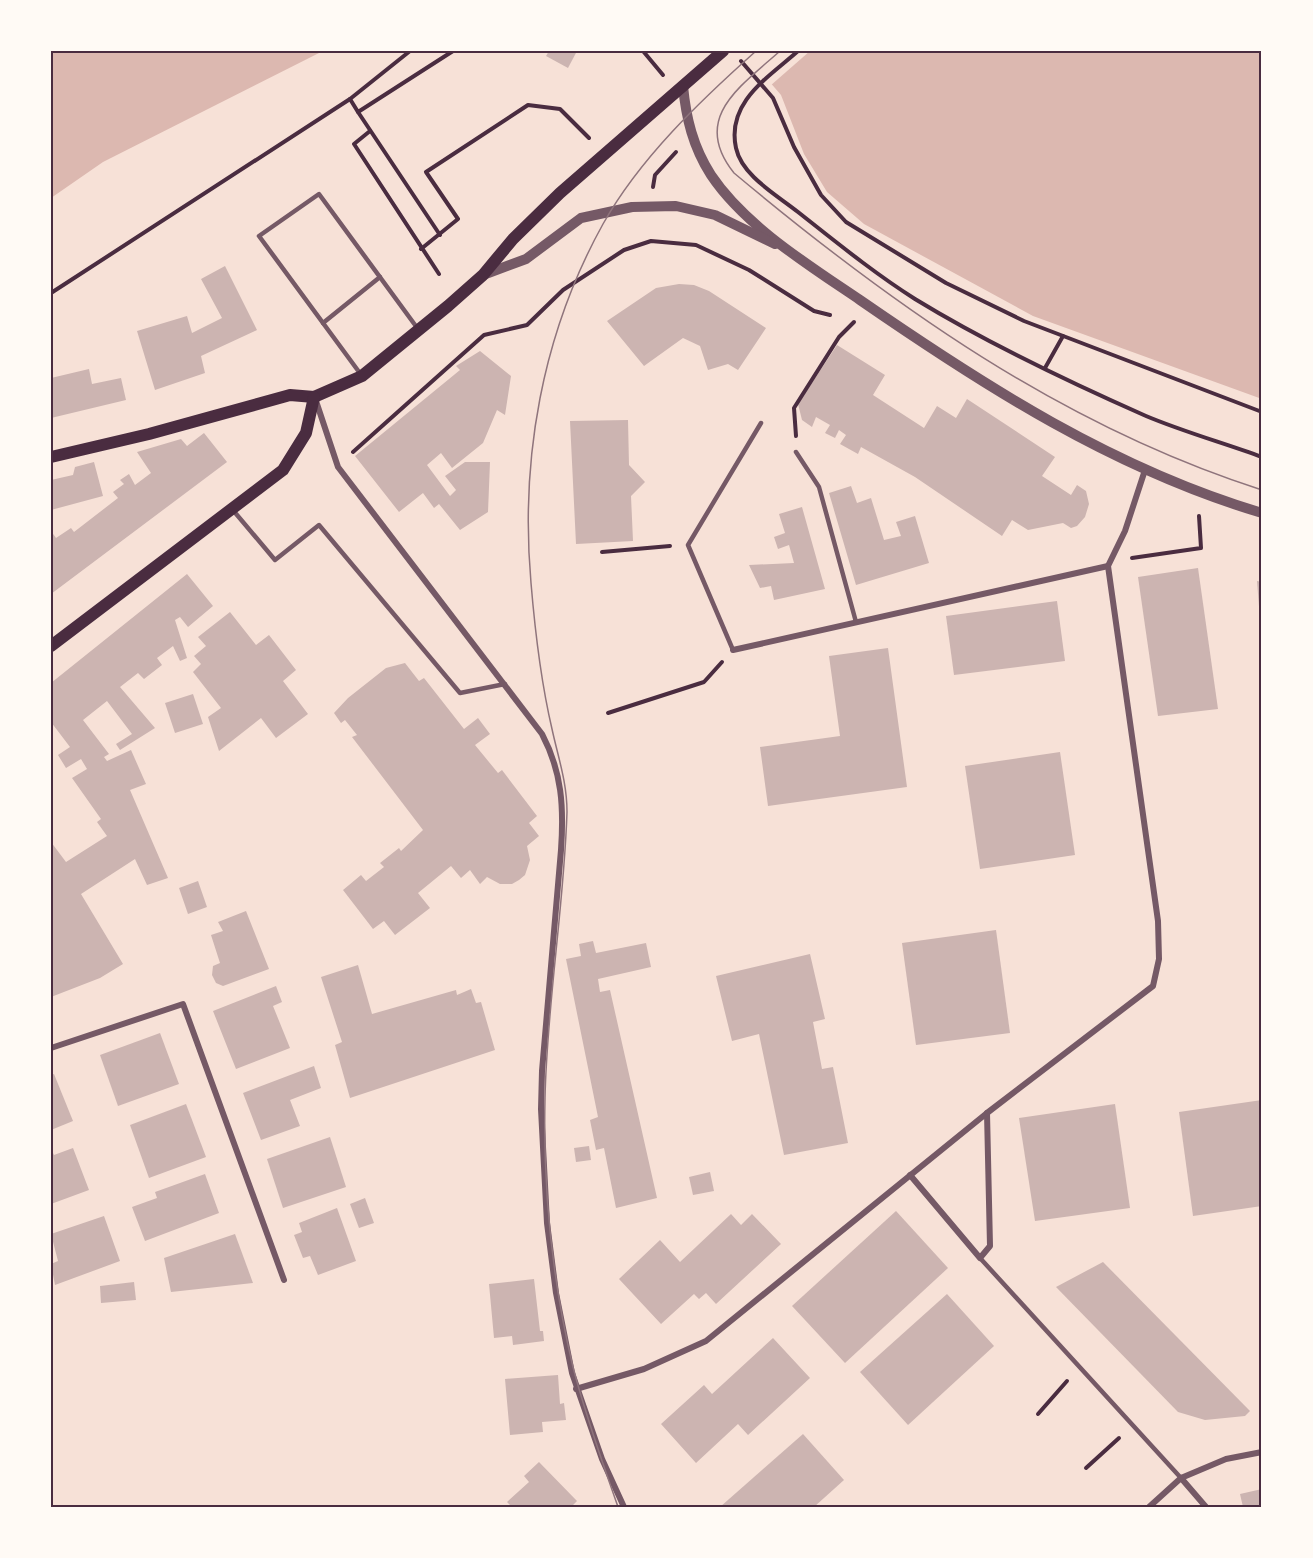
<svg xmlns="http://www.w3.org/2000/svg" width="1313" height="1558" font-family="Merriweather,serif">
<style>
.water{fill:#dcb8b0}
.pier{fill:#f7e1d7}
.building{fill:#ccb4b1}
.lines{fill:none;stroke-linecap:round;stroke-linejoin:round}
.path{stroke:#4a2c40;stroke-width:4}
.service{stroke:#755966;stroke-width:4.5}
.minor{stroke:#755966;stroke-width:6}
.tertiary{stroke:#755966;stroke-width:10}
.secondary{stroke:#4a2c40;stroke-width:12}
.tram{stroke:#8f747c;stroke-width:1.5}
.neatline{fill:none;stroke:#4a2c40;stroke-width:2}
</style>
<rect width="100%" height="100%" fill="#f7e1d7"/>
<!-- water -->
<g class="water">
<path d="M51,51h272l-220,111 -52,36z"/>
<path d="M743,51h519v348l-229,-83 -169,-92 -37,-32 -23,-38 -23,-59z"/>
</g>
<!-- pier -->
<path class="pier" d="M740,51h70l-40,35z"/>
<!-- building -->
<g class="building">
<path d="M549,51h28l-9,17 -22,-12z"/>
<path d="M225,266l32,64 -56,26 4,17 -50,17 -18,-59 50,-15 5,17 30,-15 -21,-39z"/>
<path d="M679,284l15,1 15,6 57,37 -28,42 -10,-6 -20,6 -8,-24 -17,-8 -39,28 -37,-45 49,-33z"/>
<path d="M837,345l48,30 -12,20 51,33 13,-22 19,12 11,-19 88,58 -13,19 29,19 6,-10 9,6 3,13 -4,13 -8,9 -6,2 -8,-5 -35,7 -16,-10 -10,16 -87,-59 -54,-30 -3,7 -18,-10 6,-9 -7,-5 -4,8 -10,-5 5,-8 -14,-8 -4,10 -10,-7 -4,-16z"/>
<path d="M480,351l31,25 -6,39 -8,-5 -14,33 -31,25 -11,-15 -14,12 23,31 6,-6 -11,-14 20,-14h25l-2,50 -28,18 -21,-26 -5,4 -11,-15 -24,19 -44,-56 105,-86 -4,-4z"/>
<path d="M89,369l3,15 29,-6 5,22 -75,18v-40z"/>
<path d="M628,420l1,45 16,17 -14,14 2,45 -57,3 -6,-123z"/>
<path d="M204,433l23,29 -176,132v-63l5,7 15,-10 3,4 44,-34 -5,-6 11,-8 -4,-4 9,-6 6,11 16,-12 -14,-21 44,-13 6,7z"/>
<path d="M94,462l9,34 -52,14v-30l22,-5 2,-8z"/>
<path d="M851,486l6,17 14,-5 13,42 17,-4 -5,-14 19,-6 14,47 -73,22 -27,-92z"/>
<path d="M802,507l23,82 -51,11 -3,-14 -11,2 -11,-23 45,-2 -5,-18 -11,4 -4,-12 11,-4 -6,-19z"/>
<path d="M1198,568l20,141 -60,7 -20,-139z"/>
<path d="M187,574l26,32 -25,21 -8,-10 -5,3 12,38 -7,3 -7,-15 -16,12 5,7 -18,14 -6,-6 -18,14 35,41 -35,22 -4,-6 16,-10 -25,-33 -24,19 26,34 -5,3 3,4 24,-11 15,34 -16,6 38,88 -21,7 -12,-26 -54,35 42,70 -23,14 -49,19v-155l15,20 41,-26 -10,-14 4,-3 -29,-41 15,-9 -6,-10 -15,9 -8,-13 12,-8 -19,-25v-39z"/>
<path d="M1257,581l5,1v36l-2,1z"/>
<path d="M1057,601l8,60 -111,14 -8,-59z"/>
<path d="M230,612l26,33 13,-10 27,35 -13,11 25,33 -32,24 -15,-20 -42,33 -11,-34 13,-9 -28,-36 8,-8 -7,-8 12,-10 -8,-9z"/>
<path d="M888,648l19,139 -139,19 -8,-59 80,-11 -11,-80z"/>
<path d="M405,663l14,18 5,-3 40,51 14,-11 12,16 -15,11 23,28 4,-3 35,46 -8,7 10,13 -12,10 3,14 -5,15 -6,5 -7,4h-12l-13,-7 -7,7 -10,-14 -9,8 -10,-12 -33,27 12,15 -35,27 -11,-14 -11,8 -30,-39 18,-15 5,6 18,-14 -4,-4 19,-15 2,3 22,-21 -71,-93 5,-2 -12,-15 -4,3 -7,-10 14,-15 38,-30z"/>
<path d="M193,694l10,30 -28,9 -10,-30z"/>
<path d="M1060,752l15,103 -95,14 -15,-103z"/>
<path d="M198,881l9,26 -19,7 -9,-26z"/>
<path d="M246,911l23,58 -46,17 -7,-3 -4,-8 1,-9 7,-3 -9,-28 12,-4 -5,-9z"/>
<path d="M996,930l14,103 -94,12 -14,-102z"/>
<path d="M593,941l3,12 50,-10 5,24 -53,12 2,13 10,-2 47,208 -41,10 -12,-60 -8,2 -6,-30 8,-3 -32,-158 15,-3 -2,-12z"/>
<path d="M810,954l15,65 -12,3 9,47 11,-2 15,76 -64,12 -25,-121 -27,7 -16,-65z"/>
<path d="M358,965l14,49 84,-24 1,5 14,-6 5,14 5,-1 14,48 -145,48 -15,-53 7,-3 -21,-65z"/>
<path d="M276,986l6,16 -9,4 17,42 -54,21 -23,-58z"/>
<path d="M160,1033l19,51 -61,22 -18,-51z"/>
<path d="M314,1066l7,22 -31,12 10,26 -39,14 -18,-47z"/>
<path d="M54,1074l19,47 -22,9v-55z"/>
<path d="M1262,1100v106l-69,10 -14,-104z"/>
<path d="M186,1104l20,53 -57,21 -19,-53z"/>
<path d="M1115,1104l15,104 -95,13 -16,-103z"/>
<path d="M330,1137l16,50 -63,21 -16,-49z"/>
<path d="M589,1146l2,14 -15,2 -2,-14z"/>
<path d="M73,1148l16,42 -38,14v-55l3,6z"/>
<path d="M710,1172l4,19 -21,4 -4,-18z"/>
<path d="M205,1174l14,39 -74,28 -13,-34 25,-9 -2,-6z"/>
<path d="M365,1198l9,25 -15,5 -9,-24z"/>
<path d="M337,1208l19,53 -38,14 -8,-19 -7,2 -9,-23 8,-3 -3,-9z"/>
<path d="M896,1211l52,57 -103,95 -53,-57z"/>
<path d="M731,1214l10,11 11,-11 29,30 -65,60 -10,-11 -7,6 -5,-5 -33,30 -42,-45 41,-39 20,22z"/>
<path d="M104,1216l16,45 -65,24 -4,-21 7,-3 -7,-27z"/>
<path d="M235,1234l18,49 -82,9 -7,-34z"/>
<path d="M1103,1262l147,149 -5,5 -40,4 -27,-8 -122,-125z"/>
<path d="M534,1279l6,52h3l1,10 -31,4 -1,-9 -18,2 -5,-54z"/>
<path d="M134,1282l2,18 -35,3 -1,-17z"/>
<path d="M947,1294l47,52 -86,79 -48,-53z"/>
<path d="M773,1338l37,40 -62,57 -10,-11 -42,39 -35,-39 43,-39 8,9z"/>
<path d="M558,1375l2,29 4,-1 2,17 -24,2 1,10 -33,3 -5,-56z"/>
<path d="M803,1434l41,46 -30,27h-94z"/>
<path d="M539,1462l38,39 -6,6h-59l-5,-5 22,-20 -5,-6z"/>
<path d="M1262,1489v18h-19l-3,-13z"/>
</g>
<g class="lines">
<!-- path -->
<g class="path">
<path d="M643,51l20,24"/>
<path d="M798,51c-29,26 -72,51 -62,97 6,28 41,47 62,64 38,30 76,61 117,87 72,44 154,83 231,117 38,16 78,27 116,41"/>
<path d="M741,61l32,37 21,49 27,48 25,27 100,61 78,38 238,91"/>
<path d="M350,99l8,13 95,-61"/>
<path d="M358,112l82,123"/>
<path d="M370,131l-16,13 85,130"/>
<path d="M653,187l2,-12 21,-23"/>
<path d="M421,249l37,-30 -32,-47 102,-67 32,4 29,29"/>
<path d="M51,293l299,-194 60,-48"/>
<path d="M1045,368l18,-32"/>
<path d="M796,436l-2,-28 45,-71 15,-15"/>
<path d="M353,452l131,-117 43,-10 36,-35 61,-40 27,-9 45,4 53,25 65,41 16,4"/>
<path d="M602,552l68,-6"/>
<path d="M1132,558l69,-10 -2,-32"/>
<path d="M608,713l96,-31 18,-20"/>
<path d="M1038,1414l29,-33"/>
<path d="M1086,1468l33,-30"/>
</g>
<!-- service -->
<g class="service">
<path d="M323,323l57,-46"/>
<path d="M362,376l-103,-140 60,-42 99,135"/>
<path d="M796,452l23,35 37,135"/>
<path d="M232,509l43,51 44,-35 141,168 45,-9"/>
<path d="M733,650l-45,-105 73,-122"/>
<path d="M980,1258l201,220"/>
</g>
<!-- minor -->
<g class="minor">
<path d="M316,401l22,66 204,267c20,38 22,73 19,116l-19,221 -1,38 6,114 9,70 16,80 30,86 22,48"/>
<path d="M733,650l375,-84"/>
<path d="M51,1048l132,-44 101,276"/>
<path d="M910,1175l70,83 10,-12 -3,-133"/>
<path d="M576,1389l68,-20 62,-28 281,-228 166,-127 6,-27 -1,-38 -50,-355 17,-35 20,-61"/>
<path d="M1181,1478l25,29"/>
<path d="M1149,1507l32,-29 45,-19 36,-7"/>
</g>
<!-- tertiary -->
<g class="tertiary">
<path d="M683,86c3,32 10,61 28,89 34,51 99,91 149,125 126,87 254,169 402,213"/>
<path d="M483,275l43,-16 55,-41 51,-11 44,-1 39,9 60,29"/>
</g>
<!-- secondary -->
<g class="secondary">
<path d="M314,397l48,-21 86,-70 35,-31 30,-36 47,-46 163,-142"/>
<path d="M51,457l98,-23 141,-39 24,2"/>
<path d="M51,646l232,-176 23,-37 8,-36"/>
</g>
<!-- tram -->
<g class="tram">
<path d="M780,51c-39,35 -90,67 -46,122 159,133 328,253 528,317"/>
<path d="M618,1507c-16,-46 -33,-93 -45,-140 -21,-87 -30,-180 -28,-269 2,-96 19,-190 22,-286 0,-30 -9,-55 -15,-83 -11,-47 -17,-98 -21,-146 -11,-124 11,-249 72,-359 37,-66 97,-123 153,-173"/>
</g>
</g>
<!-- border -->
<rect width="1313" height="1558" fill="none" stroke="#fffaf5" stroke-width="105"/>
<rect x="52" y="52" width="1208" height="1454" class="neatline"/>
</svg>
